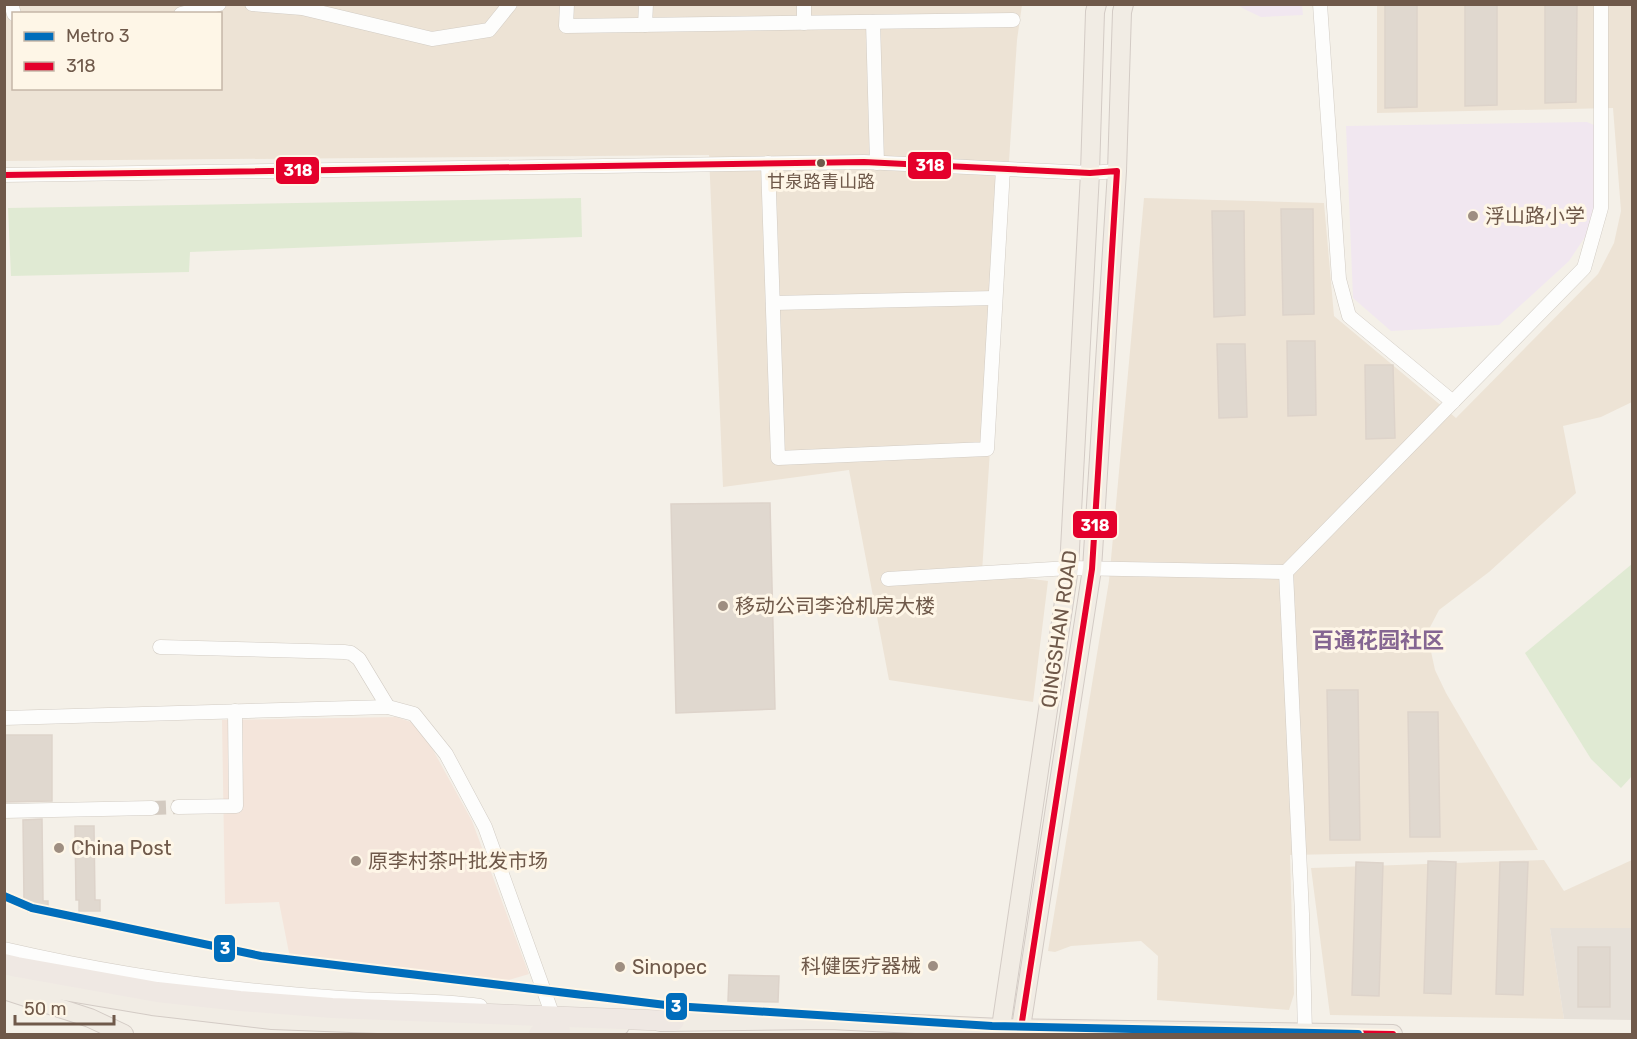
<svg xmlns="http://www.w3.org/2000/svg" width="1637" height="1039" font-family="Rubik,'Noto Sans SC',sans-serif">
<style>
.residential{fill:#ede3d5;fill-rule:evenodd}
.commercial{fill:#f4e5db}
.industrial{fill:#e6e0d8}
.education{fill:#f1e7f0}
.green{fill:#e0ead3}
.building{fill:#e0d8cf;stroke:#ddd3ca;stroke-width:1.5}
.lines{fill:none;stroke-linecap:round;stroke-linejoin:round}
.minor-tunnel{stroke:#d3cac0;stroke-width:14;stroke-dasharray:14 7;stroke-linecap:butt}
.minor-casing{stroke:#d2ccc4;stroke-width:15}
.major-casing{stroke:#d3cbc5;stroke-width:20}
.highway-casing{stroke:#d3cbc5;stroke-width:21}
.minor{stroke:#fdfdfc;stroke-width:14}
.major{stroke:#f1ece4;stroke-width:18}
.highway{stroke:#efe8e3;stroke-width:20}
.bus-1-casing{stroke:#fef6e7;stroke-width:10}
.bus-1{stroke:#e4002b;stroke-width:6}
.metro-1-casing{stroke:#fef6e7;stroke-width:12}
.metro-1{stroke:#006dbb;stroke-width:8}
.bus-dot{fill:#6f594a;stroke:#fef6e7;stroke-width:2}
.poi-dot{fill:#9e8e81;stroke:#fef6e7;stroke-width:2}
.labels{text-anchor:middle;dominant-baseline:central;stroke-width:6;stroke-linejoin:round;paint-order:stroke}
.bus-label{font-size:18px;fill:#6f594a;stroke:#fef6e7}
.poi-label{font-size:20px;fill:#6f594a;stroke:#fef6e7;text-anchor:start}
.street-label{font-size:20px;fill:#6f594a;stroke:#fef6e7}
.quarter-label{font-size:22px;font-weight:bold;fill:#856692;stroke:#fef6e7}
.line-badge{stroke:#fef6e7;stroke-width:2}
.badge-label{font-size:16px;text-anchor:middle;font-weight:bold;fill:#fff}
</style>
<rect width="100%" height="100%" fill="#f4f0e8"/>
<!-- residential -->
<g class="residential">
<path d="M4,5h1018l-5,35 -35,532 66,9 -15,121 -144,-22 -40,-210 -126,17 -14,-332 -704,6zM14,14h206v74h-206z"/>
<path d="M1377,5h255v397l-31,15 -38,9 13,67 -87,79 -50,38 -12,23 8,37 11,23 92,157 -248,5 4,139 -5,16 -132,-10 1,-44 -17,-15 -70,5 -16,6 -7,-1 61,-370 35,-383 180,5 10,113 122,102 142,-144 16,-31 7,-32 -8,-103 -236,5z"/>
<path d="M1544,860l20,31 68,-31v68h-82l14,91 -234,-4 -19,-147z"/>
</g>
<!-- commercial -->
<path class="commercial" d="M396,717l15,5 16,17 45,82 57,153 -37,11 -201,-22 -12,-61 -54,2 -3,-184z"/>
<!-- industrial -->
<path class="industrial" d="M1550,928h82v92l-68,-1z"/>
<!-- education -->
<g class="education">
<path d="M1238,5h64l1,10 -42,2 -17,-8z"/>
<path d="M1587,122l7,3 7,75 -12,31 -20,30 -70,64 -108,6 -38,-33 -7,-172z"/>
</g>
<!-- green -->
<g class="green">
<path d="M581,198l1,39 -392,15 -1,20 -178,4 -3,-68z"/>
<path d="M1632,564v212l-11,12 -30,-29 -66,-106z"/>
</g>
<!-- building -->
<g class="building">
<path d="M1385,4h32v103l-32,1z"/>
<path d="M1465,4h32v101l-32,1z"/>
<path d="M1545,4h32l-1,98 -31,1z"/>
<path d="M1281,209h32l1,105 -31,1z"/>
<path d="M1212,211h32l1,104 -31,2z"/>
<path d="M1287,341h28l1,74 -28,1z"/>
<path d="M1217,344h28l2,73 -28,1z"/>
<path d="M1365,365h28l2,73 -29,1z"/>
<path d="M770,503l5,206 -99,4 -5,-209z"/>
<path d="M1327,690h31l2,150h-30z"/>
<path d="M1408,712h30l2,125h-30z"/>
<path d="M4,735h48v66l-48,1z"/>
<path d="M42,819l1,82h5v11h-20v-11h-4l-1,-81z"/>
<path d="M75,826h19l1,74h5v11h-21v-11h-3z"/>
<path d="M1428,861l28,1 -5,132 -27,-1z"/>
<path d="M1356,862l27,1 -4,133 -27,-1z"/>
<path d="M1500,862h28l-5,133 -27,-1z"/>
<rect x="1578" y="947" width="32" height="60"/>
<path d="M729,975l50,1 -1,26 -50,-1z"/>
</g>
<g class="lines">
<!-- minor-tunnel -->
<path class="minor-tunnel" d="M152,808l26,-1"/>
<!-- minor casing -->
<g class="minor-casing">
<g id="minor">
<path d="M11,4l3,10"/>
<path d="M252,4l50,4 130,31 57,-9 21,-26"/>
<path d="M567,4l-1,22 447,-6"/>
<path d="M1320,4l19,275 10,37 104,86"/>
<path d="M181,14l38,-10"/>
<path d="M873,22l4,141"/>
<path d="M804,23v-19"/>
<path d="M645,25l1,-21"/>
<path d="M768,163l10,295 209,-9 16,-280"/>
<path d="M4,175l860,-13 226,11 27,-2"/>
<path d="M773,303l222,-5"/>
<path d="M888,579l181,-11 217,4"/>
<path d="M160,647l184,5 7,1 8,6 29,48"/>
<path d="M4,718l384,-11 26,7 32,40 39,73 68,189"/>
<path d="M178,807l58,-1 -1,-95"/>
<path d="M4,811l148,-3"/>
<path d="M4,949c91,21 183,36 276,44 33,3 66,6 100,7 33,1 67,1 100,6"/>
<path d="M1305,1033l-3,-119 -16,-342 298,-304 17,-60v-204"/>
</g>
</g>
<!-- major casing -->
<g class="major-casing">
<g id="major">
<path d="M4,981l148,25 120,14 288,11 60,-5"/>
<path d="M4,990l86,28 34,16"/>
<path d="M660,1022l170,-2 171,8 392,6"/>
<path d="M1000,1034l69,-466 21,-395 5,-161 2,-8"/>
<path d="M1020,1034l72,-465 25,-398 5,-159 2,-8"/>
</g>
</g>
<!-- highway casing -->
<g class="highway-casing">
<g id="highway">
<path d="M4,964l13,3 140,25 83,9 92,7 342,13"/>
<path d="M539,1034l21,-3"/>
</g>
</g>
<!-- minor -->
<use href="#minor" class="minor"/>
<!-- major -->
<use href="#major" class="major"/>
<!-- highway -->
<use href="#highway" class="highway"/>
<!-- bus-1 casing -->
<g class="bus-1-casing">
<path id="bus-1" d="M4,175l860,-13 226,11 27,-2 -25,398 -71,459 372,6"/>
</g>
<!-- bus-1 -->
<use href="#bus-1" class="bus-1"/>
<!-- metro-1 casing -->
<g class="metro-1-casing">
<path id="metro-1" d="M4,896l28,12 229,48 413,50 318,20 366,8"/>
</g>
<!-- metro-1 -->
<use href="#metro-1" class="metro-1"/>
</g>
<!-- markers -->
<circle class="bus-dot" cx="821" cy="163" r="5"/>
<g class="poi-dot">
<circle cx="1473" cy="216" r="6"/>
<circle cx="723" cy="606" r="6"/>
<circle cx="59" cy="848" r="6"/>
<circle cx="356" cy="861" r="6"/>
<circle cx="933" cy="966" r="6"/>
<circle cx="620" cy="967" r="6"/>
</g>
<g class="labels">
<!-- bus labels -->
<g class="bus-label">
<text x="821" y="182">甘泉路青山路</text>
</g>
<!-- poi labels -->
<g class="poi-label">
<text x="1485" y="216">浮山路小学</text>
<text x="735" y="606">移动公司李沧机房大楼</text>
<text x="71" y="848">China Post</text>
<text x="368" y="861">原李村茶叶批发市场</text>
<text x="921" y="966" text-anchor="end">科健医疗器械</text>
<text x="632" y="967">Sinopec</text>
</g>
<!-- street labels -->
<g class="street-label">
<text transform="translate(1059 629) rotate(-82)">QINGSHAN ROAD</text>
</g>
<!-- quarter labels -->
<g class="quarter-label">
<text x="1378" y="640">百通花园社区</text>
</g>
</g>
<g class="line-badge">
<rect x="907" y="151" width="45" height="29" rx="6" fill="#e4002b"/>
<rect x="275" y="156" width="45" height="29" rx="6" fill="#e4002b"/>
<rect x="1072" y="510" width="46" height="29" rx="6" fill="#e4002b"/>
<rect x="213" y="934" width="23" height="29" rx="6" fill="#006dbb"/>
<rect x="665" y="992" width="23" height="29" rx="6" fill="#006dbb"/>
</g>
<g class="badge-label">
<text x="930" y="171">318</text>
<text x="298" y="176">318</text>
<text x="1095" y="531">318</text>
<text x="225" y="954">3</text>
<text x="676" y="1012">3</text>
</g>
<!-- border -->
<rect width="1637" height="1039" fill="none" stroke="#6f594a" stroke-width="12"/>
<!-- legend -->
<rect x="12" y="12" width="210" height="78" fill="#fef6e7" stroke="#c5b7a8" stroke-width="1.5"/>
<rect x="24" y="32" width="30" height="9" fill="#006dbb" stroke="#c5b7a8" stroke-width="1.5"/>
<text x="66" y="42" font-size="18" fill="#6f594a">Metro 3</text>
<rect x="24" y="62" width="30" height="9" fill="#e4002b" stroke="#c5b7a8" stroke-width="1.5"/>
<text x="66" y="72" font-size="18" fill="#6f594a">318</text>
<!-- scale -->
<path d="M15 1015v9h99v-9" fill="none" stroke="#6f594a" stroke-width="3"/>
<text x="24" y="1015" font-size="18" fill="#6f594a" stroke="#fef6e7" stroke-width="4.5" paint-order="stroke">50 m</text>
</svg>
